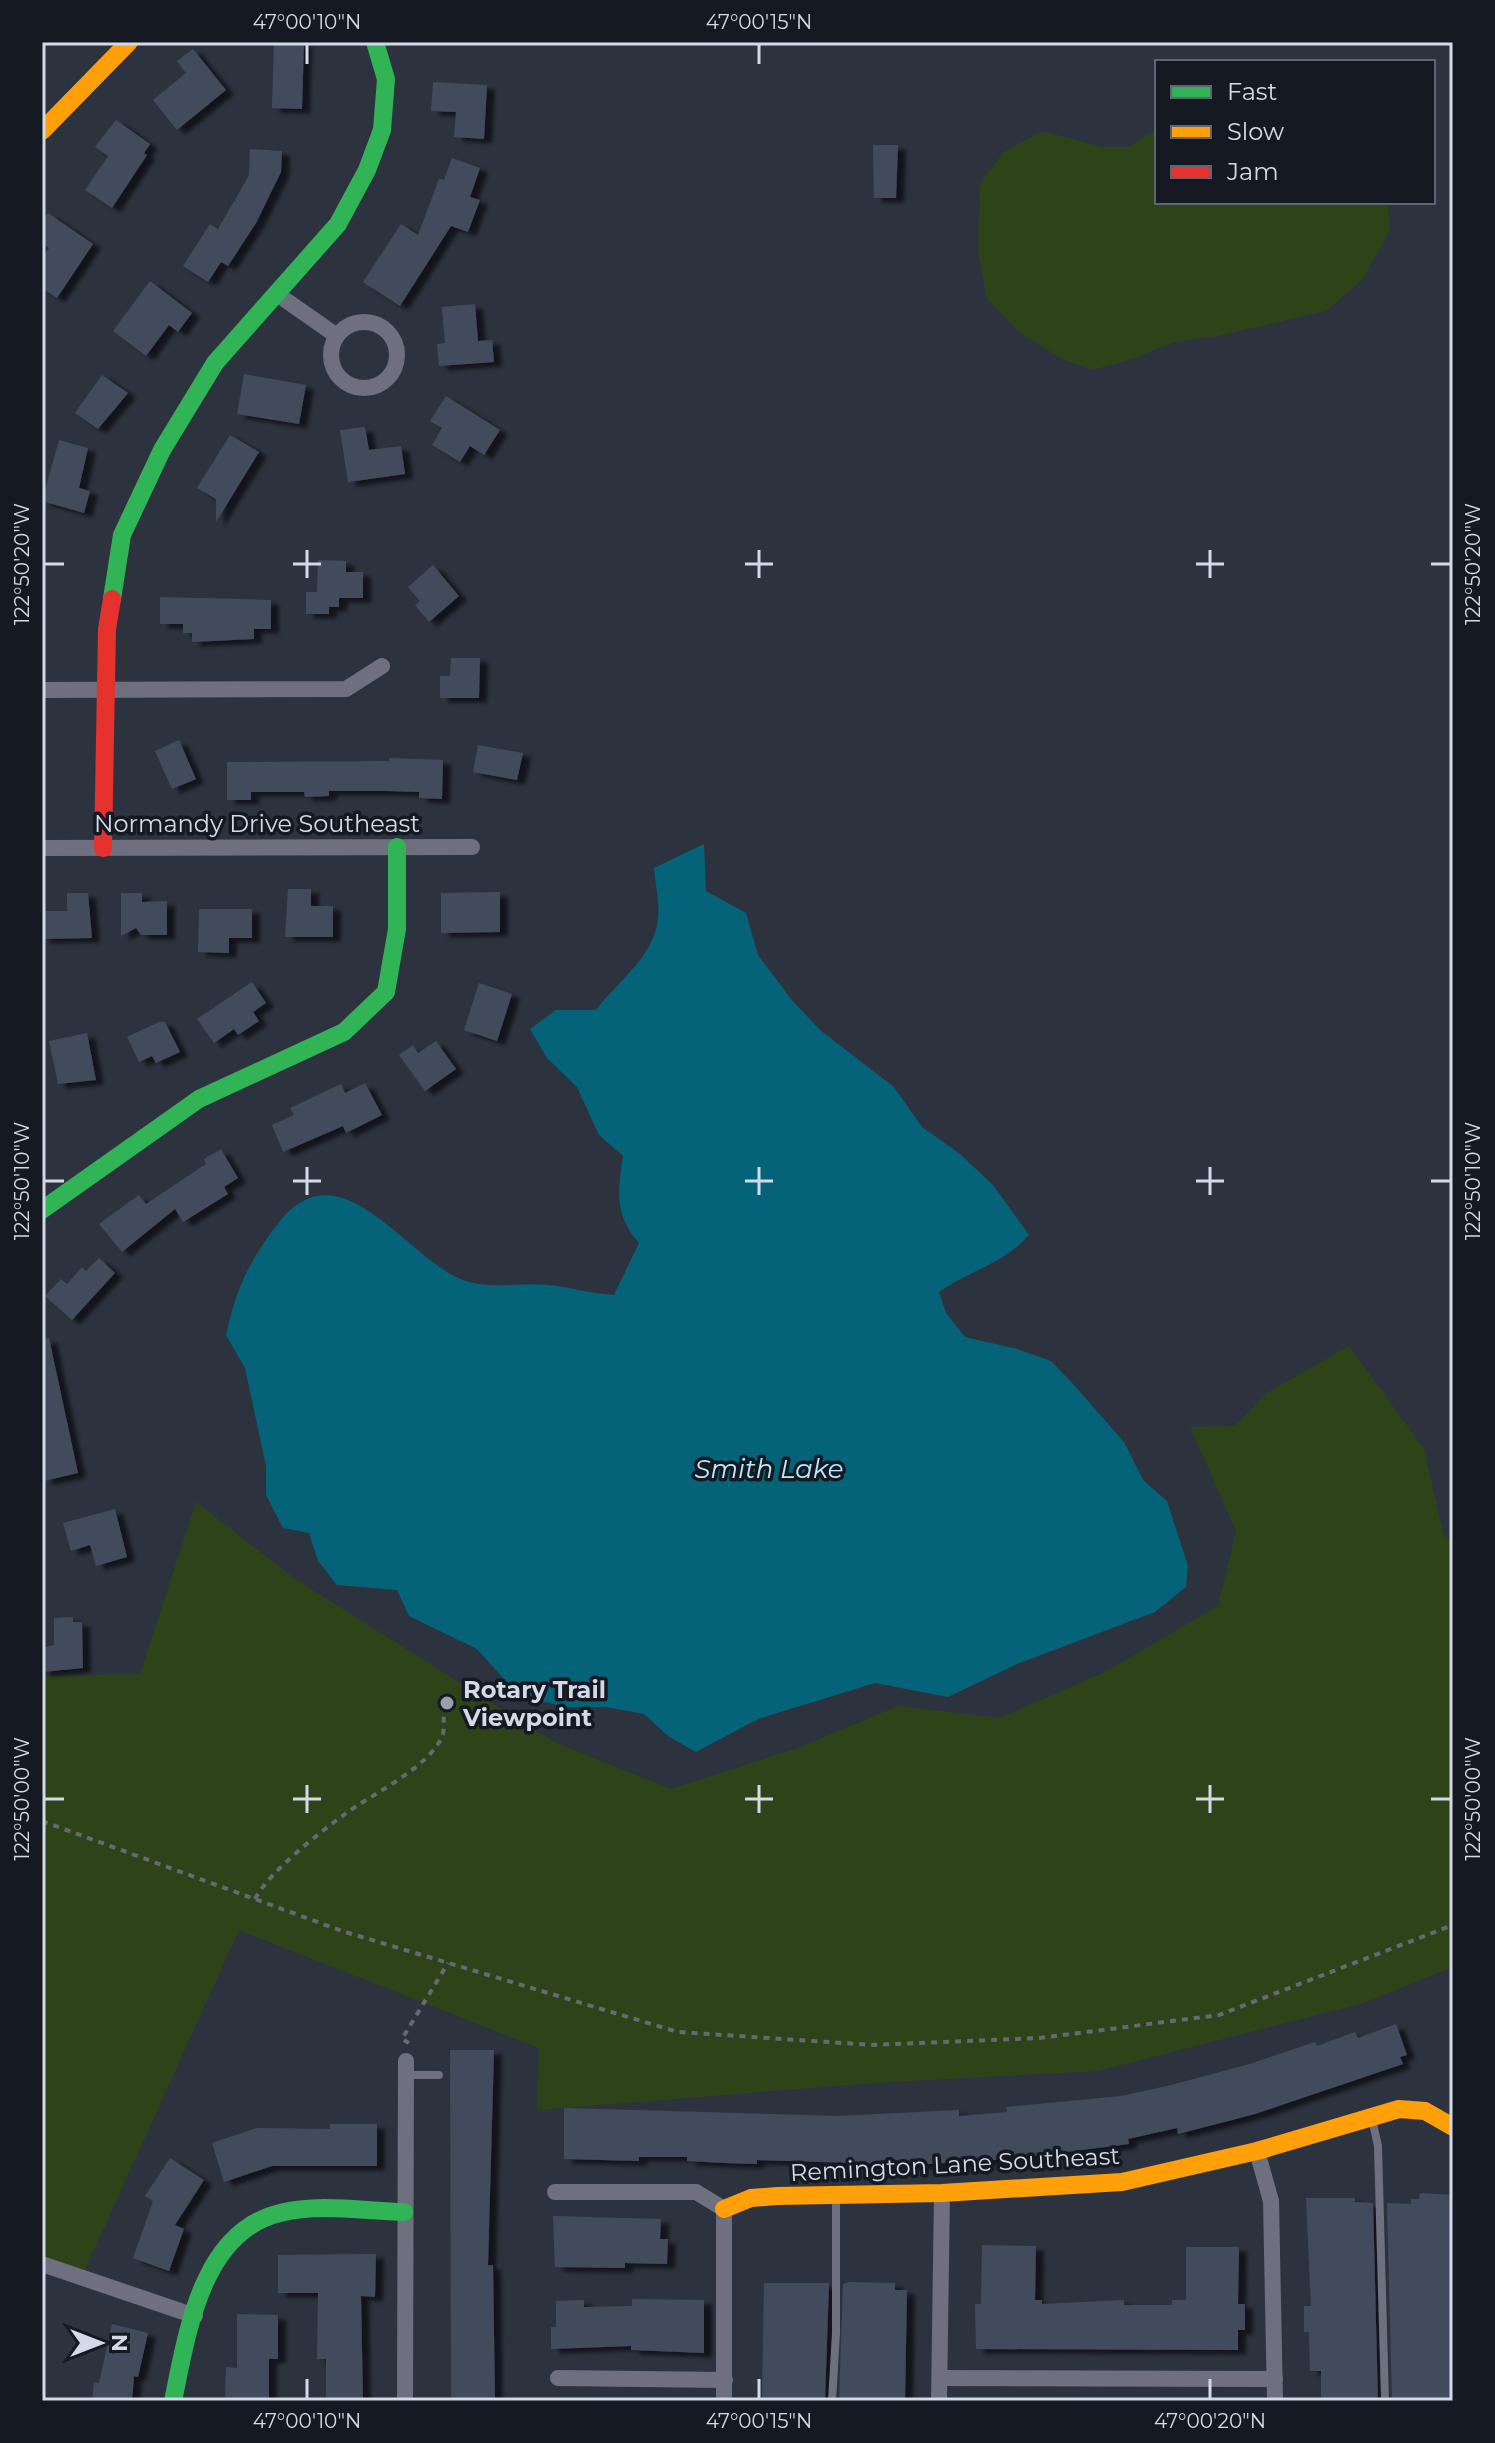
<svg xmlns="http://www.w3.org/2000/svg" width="1495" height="2443" font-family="Montserrat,sans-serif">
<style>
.green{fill:#2f4319}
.water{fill:#056379}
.building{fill:#424b5c;filter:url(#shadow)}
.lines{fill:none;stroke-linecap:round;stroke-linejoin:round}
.path{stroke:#666975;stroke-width:4;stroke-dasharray:6 6;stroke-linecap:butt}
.lane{stroke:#6e7080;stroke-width:8}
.street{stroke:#6e7080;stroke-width:16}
.fast{stroke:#30b455;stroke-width:18}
.slow{stroke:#ff9f0a;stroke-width:18}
.jam{stroke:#e5322d;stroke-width:18}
.ticks{fill:none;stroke:#d3dae7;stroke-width:3}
.poi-dot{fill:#99a0ac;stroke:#141922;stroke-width:3}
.labels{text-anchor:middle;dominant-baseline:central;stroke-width:7;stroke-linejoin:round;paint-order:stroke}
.street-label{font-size:24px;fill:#d3dae7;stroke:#141922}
.poi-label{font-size:24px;font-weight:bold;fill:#d3dae7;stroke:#141922;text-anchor:start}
.water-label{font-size:26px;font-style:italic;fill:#baebfc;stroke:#141922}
.neatline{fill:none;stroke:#d3dae7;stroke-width:3}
.ticks-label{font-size:20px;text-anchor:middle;fill:#d3dae7}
</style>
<defs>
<filter id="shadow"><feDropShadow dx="8" dy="4.5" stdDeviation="2" flood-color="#0009"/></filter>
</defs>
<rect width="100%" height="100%" fill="#2d333e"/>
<!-- green -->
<g class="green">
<path d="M1157,129v73h231l2,28 -27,49 -37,32 -108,25 -44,6 -50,20 -33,8 -29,-11 -45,-29 -30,-31 -9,-47 2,-69 24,-31 38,-21 60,16h27z"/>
<path d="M1349,1346l75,103 19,84 10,11v423l-89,36 -266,68 -226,12 -335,27 2,-62 -300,-118 -158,349 -39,-15v-588l98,-2 56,-172 99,77 259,163 117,47 130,-42 97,-41 102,12 105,-46 113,-66 18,-75 -46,-104 45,-1 32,-33z"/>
</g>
<!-- water -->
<path class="water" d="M704,844l2,47 40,22 12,42 33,44 29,31 74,57 28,40 38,27 33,31 36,50c-27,30 -57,34 -90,57l7,21 19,24 52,12 34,12 23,24 50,57 19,38 24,21 21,65 -2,21 -31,25 -138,52 -69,33 -73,-14 -117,36 -62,33 -28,-16 -24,-22 -38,-7h-38l-48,-10 -43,-48 -68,-33 -12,-26 -60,-5 -19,-24 -9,-28 -26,-5 -17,-33v-29l-21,-98 -19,-33c11,-49 23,-74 54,-114 63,-78 130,45 189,61 25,7 54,0 79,3 23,2 43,9 66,10l25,-52c-25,-29 -21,-50 -16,-87l-24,-21 -22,-48 -30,-29 -17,-29 26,-19h40c22,-29 59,-54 62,-92 2,-16 -3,-35 -4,-50z"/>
<!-- building -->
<g class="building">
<path d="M274,42h30l-2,67 -30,-1z"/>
<path d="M193,49l33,41 -49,40 -24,-30 33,-27 -9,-12z"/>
<path d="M433,82l54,3 -3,54 -30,-2 2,-25 -25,-1z"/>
<path d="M116,120l34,24 -6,9 3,2 -35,53 -27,-18 23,-34 -13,-9z"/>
<path d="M873,145h25l-2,53h-22z"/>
<path d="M250,149l32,2 -1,21 -25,51 -28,43 -7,-4 -13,20 -25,-16 27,-42 8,5 16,-28 3,2 -2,-3 14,-25z"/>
<path d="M452,158l28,10 -10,29 10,3 -12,32 -17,-6 -51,80 -37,-24 38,-58 17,11 21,-56 5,1z"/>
<path d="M48,213l45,31 -36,54 -15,-10v-30l7,-10 -7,-5v-22z"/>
<path d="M150,281l42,32 -14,19 -9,-7 -23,31 -33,-25z"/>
<path d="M475,304l3,37 14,-1 2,22 -55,4 -2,-22 8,-1 -3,-36z"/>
<path d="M244,374l62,11 -7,39 -62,-10z"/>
<path d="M102,375l26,18 -30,36 -23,-16z"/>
<path d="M446,396l54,34 -16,25 -14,-9 -10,16 -28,-17 10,-17 -12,-7z"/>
<path d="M365,427l4,23 32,-4 4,28 -57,8 -8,-52z"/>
<path d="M230,435l29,17 -43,70v-23l-19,-11z"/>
<path d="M59,440l29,8 -9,40 11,3 -6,22 -42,-12z"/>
<path d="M318,560l28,1v11h17v26h-24v9h-10v7h-23v-22h11z"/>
<path d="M433,565l26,31 -30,26 -14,-17 5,-4 -12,-14z"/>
<path d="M160,597l111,3v29h-17v10l-62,3v-9h-9v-9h-23z"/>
<path d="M451,658h29l-1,40h-39v-22h10z"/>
<path d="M179,740l17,39 -24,10 -17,-38z"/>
<path d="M478,745l45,8 -6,27 -44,-8z"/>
<path d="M389,758l54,2 -1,39 -23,-1v-6l-31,-1h-59v5l-24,1 -1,-5h-53v8h-24v-38l162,-1z"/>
<path d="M288,889h23v17h22v31h-48z"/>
<path d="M500,892v40l-59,1v-40z"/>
<path d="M67,893h21l4,45 -50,1v-28h25z"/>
<path d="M121,893h21v9l25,-1v34h-26l-5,-7 -15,8z"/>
<path d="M199,909h53v29h-23v15l-31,-1z"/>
<path d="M252,982l14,21 -13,9 6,9 -21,14 -4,-6 -20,14 -17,-24z"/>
<path d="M479,983l33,11 -15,47 -33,-11z"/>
<path d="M159,1022h6l15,30 -24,11 -4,-7 -13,6 -12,-25z"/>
<path d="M87,1033l9,47 -38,4 -9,-43z"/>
<path d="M436,1041l20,28 -31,22 -26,-36 14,-10 5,8z"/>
<path d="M365,1083l17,32 -36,18 -3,-7 -60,26 -11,-27 22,-10 -4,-7 51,-24 4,9z"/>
<path d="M221,1149l17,29 -14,9 4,7 -45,28 -8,-13 -53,43 -23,-28 40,-29 7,9 60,-40 -2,-5z"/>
<path d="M99,1258l16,15 -43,47 -27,-24 16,-17 6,5 15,-17 4,4z"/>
<path d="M49,1338l29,135 -34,8 -2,-142z"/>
<path d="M115,1509l12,48 -31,9 -6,-21 -19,6 -8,-28z"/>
<path d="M73,1617v5h9l1,46 -41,4v-24l12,-3v-27z"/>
<path d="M1396,2024l11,31 -7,2 3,7 -148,50 -77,20 -1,-6 -49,11 1,5 -118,15 -98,6 -156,-5v4l-33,-1 -37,-2v-4h-48v4l-75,-2v-51l273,8 122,-6v6l48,-4 -1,-5 115,-11 46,-10 83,-22 65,-22 2,4 38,-14 3,6z"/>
<path d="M450,2050h44l-6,215h5l2,136h-44z"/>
<path d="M330,2124h47v42h-105l-48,16 -12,-39 45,-15 73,1z"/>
<path d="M170,2158l34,22 -29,45 9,4 -15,42 -36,-13 20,-57 -8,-5z"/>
<path d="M1420,2193l33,2v206h-61l-5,-198 24,1v-5h8z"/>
<path d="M1306,2198h49v4l18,1 5,198h-57v-30h-11l-1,-39h-5v-26h7z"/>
<path d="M553,2216l108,3 -1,20h8l-1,25 -42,-1v5l-70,-1z"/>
<path d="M982,2245l54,1 -1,54h7v4l82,-4v5h48v-5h14v-53h53l-1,57h7v26h-7v20l-262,-1 -1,-45h6z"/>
<path d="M376,2254l-1,43 -14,-1 2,105h-37v-42h-9l1,-66h-40v-38z"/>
<path d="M848,2282l47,1v7h12l-2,111h-66l4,-117z"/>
<path d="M764,2283h65l-4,118h-63z"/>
<path d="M632,2299l72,1v53l-73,-3v-4l-80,3v-22h5v-26l28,-1v7l48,-1z"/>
<path d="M237,2314l41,1v44h-9v42h-44l1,-34 11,1z"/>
<path d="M112,2324l36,9 -10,44 -4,-1 -2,25h-40l2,-19 5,1z"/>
</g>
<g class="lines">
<!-- path -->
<g class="path">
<path d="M42,1821l300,110 336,101 195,13 167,-7 179,-23 234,-90"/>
<path d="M255,1899c14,-27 64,-66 90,-85 27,-20 82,-45 97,-77 3,-7 1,-17 2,-25"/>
<path d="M409,2043l-7,-4 46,-76"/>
</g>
<!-- lane -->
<g class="lane">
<path d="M406,2075h33"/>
<path d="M1372,2119l6,27 7,255"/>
<path d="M832,2401l4,-68v-135"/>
</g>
<!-- street -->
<g class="street">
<path d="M277,294l60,42"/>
<circle cx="364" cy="355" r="33"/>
<path d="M42,690l304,-1 36,-23"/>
<path d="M42,848l430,-1"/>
<path d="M1257,2151l14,50 4,200"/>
<path d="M555,2192h141l28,17v192"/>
<path d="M42,2264l153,52"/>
<path d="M558,2378l167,2"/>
<path d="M940,2378l335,1"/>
<path d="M405,2401l1,-340"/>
<path d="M939,2401l3,-208"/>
</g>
<!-- fast -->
<g class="fast">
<path d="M112,599l10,-64 40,-85 53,-87 123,-139 29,-54 15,-40 4,-51 -11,-37"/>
<path d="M42,1210l157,-111 145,-67 42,-40 11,-63v-82"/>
<path d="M173,2401c14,-67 28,-169 107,-188 39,-10 84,-2 124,-1"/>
</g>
<!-- slow -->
<g class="slow">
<path d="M42,131l87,-89"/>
<path d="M724,2209l27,-11 26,-2 165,-3 180,-11 135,-31 142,-42 26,2 28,16"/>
</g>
<!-- jam -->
<path class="jam" d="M103,848l4,-219 5,-30"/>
</g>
<!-- ticks -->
<path class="ticks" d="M307,44v20M759,44v20M307,550v28M759,550v28M1210,550v28M44,564h20M293,564h28M745,564h28M1196,564h28M1431,564h20M307,1167v28M759,1167v28M1210,1167v28M44,1181h20M293,1181h28M745,1181h28M1196,1181h28M1431,1181h20M307,1785v28M759,1785v28M1210,1785v28M44,1799h20M293,1799h28M745,1799h28M1196,1799h28M1431,1799h20M307,2379v20M759,2379v20M1210,2379v20"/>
<!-- markers -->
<circle class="poi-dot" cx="447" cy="1703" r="8"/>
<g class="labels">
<!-- street labels -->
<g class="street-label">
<text x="257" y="823">Normandy Drive Southeast</text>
<text transform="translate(955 2164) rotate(-3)">Remington Lane Southeast</text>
</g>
<!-- poi labels -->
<g class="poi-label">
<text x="463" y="1689">Rotary Trail<tspan x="463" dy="28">Viewpoint</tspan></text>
</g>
<!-- water labels -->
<g class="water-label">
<text x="769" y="1469">Smith Lake</text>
</g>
</g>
<!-- border -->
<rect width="1495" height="2443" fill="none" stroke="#141922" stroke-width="88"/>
<!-- legend -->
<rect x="1155" y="60" width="280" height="144" fill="#141922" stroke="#606671" stroke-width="2"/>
<rect x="1171" y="86" width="40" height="12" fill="#30b455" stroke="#606671" stroke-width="2"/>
<text x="1227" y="100" font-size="24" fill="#d3dae7">Fast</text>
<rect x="1171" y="126" width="40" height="12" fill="#ff9f0a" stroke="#606671" stroke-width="2"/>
<text x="1227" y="140" font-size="24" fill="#d3dae7">Slow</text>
<rect x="1171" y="166" width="40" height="12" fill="#e5322d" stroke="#606671" stroke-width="2"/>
<text x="1227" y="180" font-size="24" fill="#d3dae7">Jam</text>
<!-- north arrow -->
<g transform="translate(100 2343) rotate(90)" stroke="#141922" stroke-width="6" paint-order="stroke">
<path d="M0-6L14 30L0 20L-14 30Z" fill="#d3dae7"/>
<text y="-12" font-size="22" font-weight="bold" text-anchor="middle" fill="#d3dae7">N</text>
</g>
<rect x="44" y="44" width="1407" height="2355" class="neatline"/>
<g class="ticks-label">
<text x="307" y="29">47°00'10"N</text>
<text x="759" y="29">47°00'15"N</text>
<text transform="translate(22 564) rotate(-90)" y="7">122°50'20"W</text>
<text transform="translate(1473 564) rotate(-90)" y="7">122°50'20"W</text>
<text transform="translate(1473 1181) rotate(-90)" y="7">122°50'10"W</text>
<text transform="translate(22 1181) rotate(-90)" y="7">122°50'10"W</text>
<text transform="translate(1473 1799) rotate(-90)" y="7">122°50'00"W</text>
<text transform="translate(22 1799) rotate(-90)" y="7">122°50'00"W</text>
<text x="307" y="2428">47°00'10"N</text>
<text x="759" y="2428">47°00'15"N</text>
<text x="1210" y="2428">47°00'20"N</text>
</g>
</svg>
